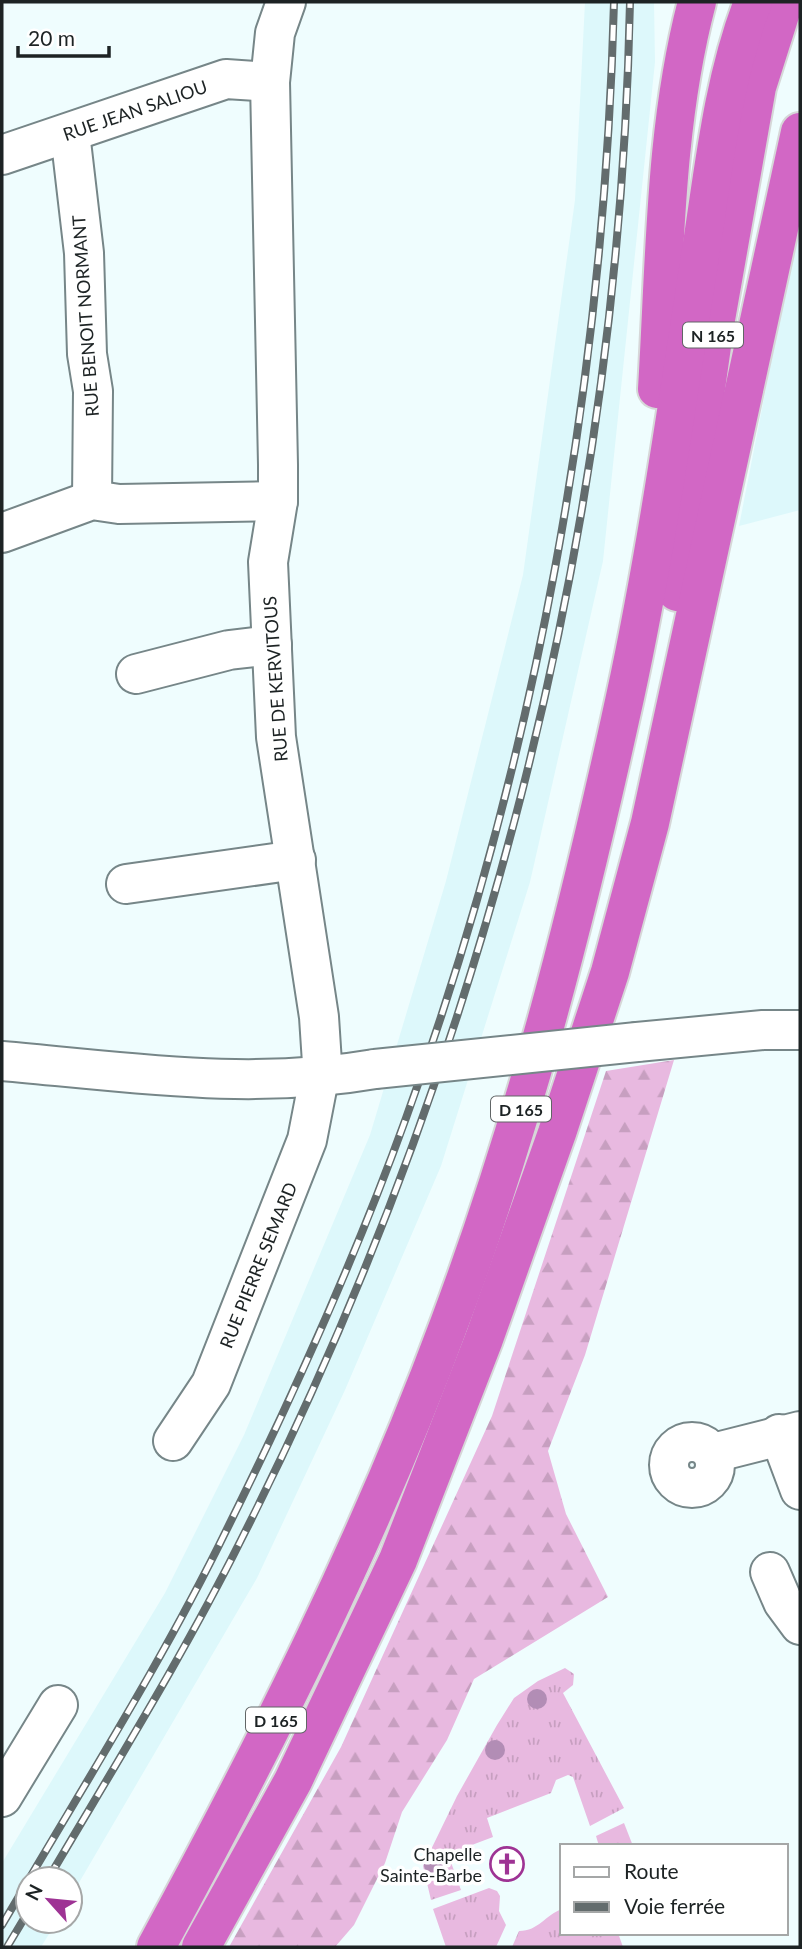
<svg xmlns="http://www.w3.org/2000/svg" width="802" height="1949" font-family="Lato,sans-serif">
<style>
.built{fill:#ddf8fb}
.grass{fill:url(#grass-tufts)}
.forest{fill:url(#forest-firs)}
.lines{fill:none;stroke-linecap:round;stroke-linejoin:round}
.minor-casing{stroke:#768688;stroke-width:42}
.highway-casing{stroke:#d6d7d8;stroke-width:42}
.minor{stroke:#fff;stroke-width:38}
.highway{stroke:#d267c5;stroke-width:38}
.rail-casing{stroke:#636c6d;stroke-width:8}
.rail{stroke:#fff;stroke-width:5;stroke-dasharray:16;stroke-linecap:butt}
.minor-bridge-casing{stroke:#768688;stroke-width:42;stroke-linecap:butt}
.minor-bridge{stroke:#fff;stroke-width:38}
.tree{fill:#b28db5}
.labels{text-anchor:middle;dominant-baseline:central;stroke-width:7;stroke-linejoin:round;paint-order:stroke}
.shield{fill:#fff;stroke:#616566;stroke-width:2}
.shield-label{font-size:16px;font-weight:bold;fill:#1d2324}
.street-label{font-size:18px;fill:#1d2324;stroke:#fff}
.poi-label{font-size:18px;fill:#1d2324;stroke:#fff;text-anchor:end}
</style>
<defs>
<pattern id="grass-tufts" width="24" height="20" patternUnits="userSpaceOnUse" patternTransform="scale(1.75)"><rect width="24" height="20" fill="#e8b9e0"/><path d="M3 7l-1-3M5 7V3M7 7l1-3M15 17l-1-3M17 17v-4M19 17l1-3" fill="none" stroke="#c79fc0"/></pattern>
<pattern id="forest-firs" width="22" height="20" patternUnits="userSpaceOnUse" patternTransform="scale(1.75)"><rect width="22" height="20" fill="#e8b9e0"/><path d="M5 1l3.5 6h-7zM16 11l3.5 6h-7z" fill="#c79fc0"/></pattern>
</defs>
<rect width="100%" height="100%" fill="#effdfe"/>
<!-- built -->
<g class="built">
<path d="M585,2h69l1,60 -52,499 -73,321 -89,284 -96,224 -88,188 -187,320v-19h-42v42h29l-16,26h-39v-84l163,-270 79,-158 126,-300 76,-254 77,-306 52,-375z"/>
<path d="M800,214v296l-61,16z"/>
</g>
<!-- grass -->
<g class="grass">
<path d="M565,1668l9,6 -1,11 -10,8 61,115 -34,18 -17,-49 -5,-2 -12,5 -5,13 -64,25 6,19 -45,17 13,36 -30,10 -8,-34 34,-70 40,-71 17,-27 24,-17z"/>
<path d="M624,1823l9,23h-34l-3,-10z"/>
<path d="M489,1888l8,3 3,5 -1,15 7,14 -10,22h-50l-13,-38z"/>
<path d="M562,1909v24h56l5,14h-111l7,-16c20,0 26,-16 43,-22z"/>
</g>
<!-- forest -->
<path class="forest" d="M674,1060l-89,295 -37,96 18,63 42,83 -134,82 -27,61 -45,72 -17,51 -31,62 -19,22h-106l112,-200 151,-331 114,-345z"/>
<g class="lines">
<!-- minor casing -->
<g class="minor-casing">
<g id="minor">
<path d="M70,133l14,120 3,101 6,37 -1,109"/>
<path d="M2,155l224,-76 44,3"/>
<path d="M2,533l90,-33 27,4 159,-3"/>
<path d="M136,674l93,-24 43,-5"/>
<path d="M126,884l170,-24"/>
<path d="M637,1042l126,-12h37"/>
<path d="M2,1061c127,11 247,30 373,8"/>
<path d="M779,1434l21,56"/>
<path d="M173,1441l38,-57 96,-244 15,-77 -3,-46 -43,-280 -8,-175 10,-61v-36l-8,-383 5,-49 11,-31"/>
<circle cx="692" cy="1465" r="23"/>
<path d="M713,1453l87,-22"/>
<path d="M770,1572l13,30 17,23"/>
<path d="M2,1797l56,-92"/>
</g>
</g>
<!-- highway casing -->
<g class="highway-casing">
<g id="highway">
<path d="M657,389c8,-129 7,-262 40,-387"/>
<path d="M677,592l38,-267 42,-238 27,-85"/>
<path d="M156,1947c110,-202 213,-407 293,-623 74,-197 126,-400 171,-604 34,-151 55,-304 79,-457 14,-87 22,-178 54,-261"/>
<path d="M201,1947l92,-166 105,-221 86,-221 73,-206 53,-161 40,-149 150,-691"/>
</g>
</g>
<!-- minor -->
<use href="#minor" class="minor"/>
<!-- highway -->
<use href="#highway" class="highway"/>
<!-- rail casing -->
<g class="rail-casing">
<g id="rail">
<path d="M29,1879c68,-115 139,-229 197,-348 67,-135 129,-272 180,-413 130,-357 198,-737 208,-1116"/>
<path d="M48,1879c66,-112 135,-223 193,-339 241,-477 378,-1003 389,-1538"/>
<path d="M2,1925l26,-44"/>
<path d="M7,1947l21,-35"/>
</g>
</g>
<!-- rail -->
<use href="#rail" class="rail"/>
<!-- minor-bridge casing -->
<g class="minor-bridge-casing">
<path id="minor-bridge" d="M375,1069l262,-27"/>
</g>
<!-- minor-bridge -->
<use href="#minor-bridge" class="minor-bridge"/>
</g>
<!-- trees -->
<g class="tree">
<circle cx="537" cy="1699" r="10"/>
<circle cx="495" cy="1750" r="10"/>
<circle cx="434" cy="1865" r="10"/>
</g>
<!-- icons -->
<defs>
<g id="church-ring" transform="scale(1.75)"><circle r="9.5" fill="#fff" stroke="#9e3394" stroke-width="1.5"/><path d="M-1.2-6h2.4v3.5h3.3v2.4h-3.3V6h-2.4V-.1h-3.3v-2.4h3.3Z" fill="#9e3394"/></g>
</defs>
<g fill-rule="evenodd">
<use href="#church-ring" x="507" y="1864"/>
</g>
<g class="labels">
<!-- shield labels -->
<g class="shield">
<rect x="683" y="322.5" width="60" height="25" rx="5"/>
<rect x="491" y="1096.5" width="60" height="25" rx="5"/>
<rect x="246" y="1707.5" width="60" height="25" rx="5"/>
</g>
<g class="shield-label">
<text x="713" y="335">N 165</text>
<text x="521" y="1109">D 165</text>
<text x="276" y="1720">D 165</text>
</g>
<!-- street labels -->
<g class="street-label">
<text transform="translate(135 110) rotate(-19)">RUE JEAN SALIOU</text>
<text transform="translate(85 316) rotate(-94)">RUE BENOIT NORMANT</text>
<text transform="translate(275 679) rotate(-94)">RUE DE KERVITOUS</text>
<text transform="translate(258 1265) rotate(-68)">RUE PIERRE SEMARD</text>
</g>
<!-- poi labels -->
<g class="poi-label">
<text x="482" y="1854">Chapelle<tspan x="482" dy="21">Sainte-Barbe</tspan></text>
</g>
</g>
<!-- border -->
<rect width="802" height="1949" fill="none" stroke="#1d2324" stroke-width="7"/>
<!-- legend -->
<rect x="560" y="1844" width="228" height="91" fill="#ffffff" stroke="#a5a7a7" stroke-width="2"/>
<rect x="574" y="1867" width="35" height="10" fill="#ffffff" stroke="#a5a7a7" stroke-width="2"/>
<text x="624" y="1879" font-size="21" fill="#1d2324">Route</text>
<rect x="574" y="1902" width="35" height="10" fill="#636c6d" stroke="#a5a7a7" stroke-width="2"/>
<text x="624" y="1914" font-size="21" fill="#1d2324">Voie ferrée</text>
<!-- north arrow -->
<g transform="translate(49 1900) rotate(297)"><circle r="33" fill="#ffffff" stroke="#a5a7a7" stroke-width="2"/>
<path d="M0-5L12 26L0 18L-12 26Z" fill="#9e3394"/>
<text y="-10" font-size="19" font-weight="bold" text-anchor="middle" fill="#1d2324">N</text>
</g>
<!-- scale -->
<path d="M18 46v10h91v-10" fill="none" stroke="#1d2324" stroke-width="3.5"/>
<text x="28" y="46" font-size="21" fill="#1d2324" stroke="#ffffff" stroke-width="5" paint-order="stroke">20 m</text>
</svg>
